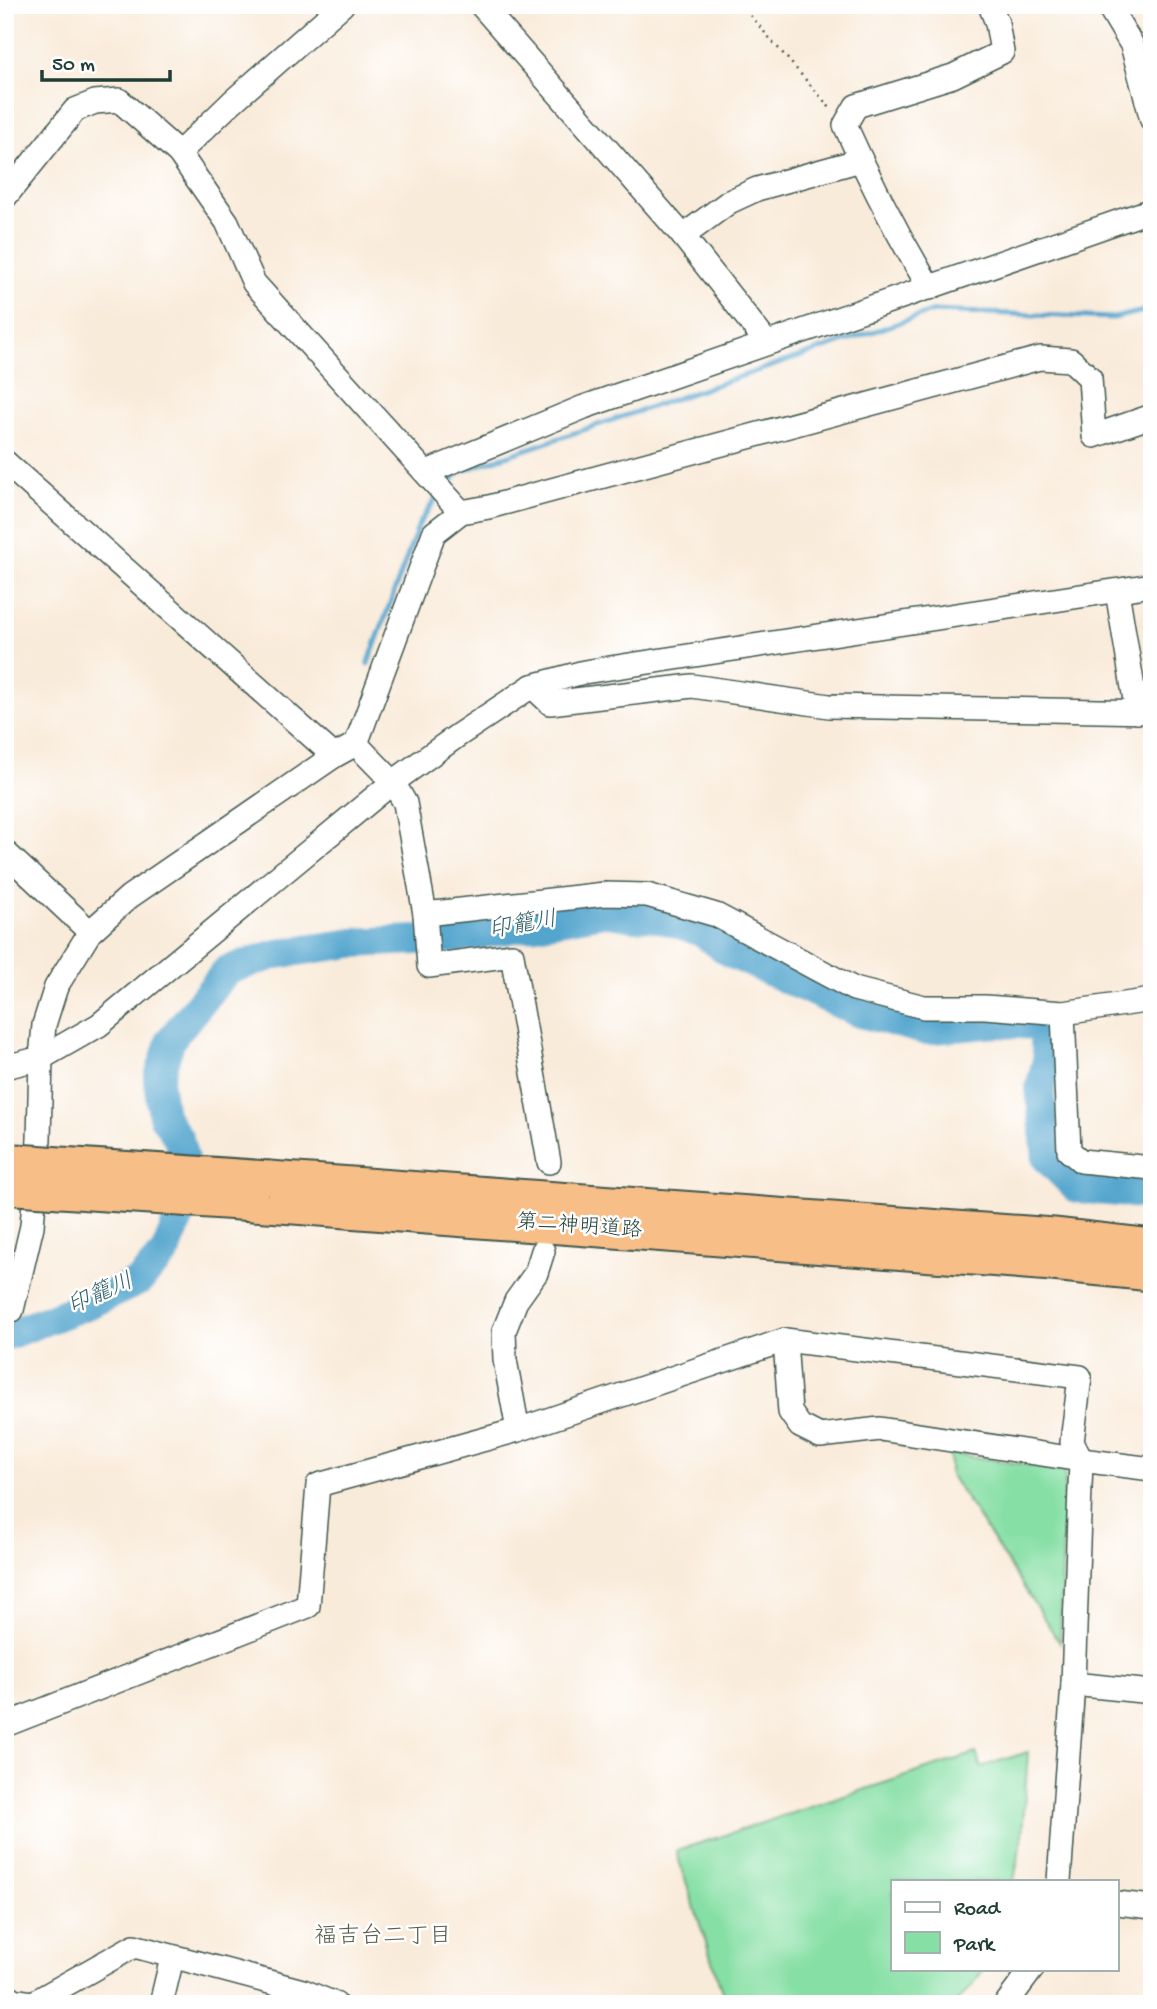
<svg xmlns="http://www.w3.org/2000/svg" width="1157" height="2009" font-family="'Gochi Hand','Klee One',sans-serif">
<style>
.green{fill:#86dfa4;stroke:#528e6c;stroke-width:2}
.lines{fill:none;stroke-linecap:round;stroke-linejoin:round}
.stream{stroke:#53a5ce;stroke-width:5}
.river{stroke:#53a5ce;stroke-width:30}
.minor-casing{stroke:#40574d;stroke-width:26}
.highway-casing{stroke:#40574d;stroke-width:37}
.path{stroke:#40574d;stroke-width:2.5;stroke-dasharray:2 5;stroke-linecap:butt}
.minor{stroke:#fff;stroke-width:23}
.highway{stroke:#f7be87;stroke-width:33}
.highway-bridge-casing{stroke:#40574d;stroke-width:37;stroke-linecap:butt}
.highway-bridge{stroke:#f7be87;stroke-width:33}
.labels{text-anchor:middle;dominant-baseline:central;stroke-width:5;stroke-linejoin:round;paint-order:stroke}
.street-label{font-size:21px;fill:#1f3d34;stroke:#fff}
.water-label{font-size:23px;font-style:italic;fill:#31616a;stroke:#fff}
.neighbourhood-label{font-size:23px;fill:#5a5e4b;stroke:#fff}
</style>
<rect width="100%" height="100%" fill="#fff"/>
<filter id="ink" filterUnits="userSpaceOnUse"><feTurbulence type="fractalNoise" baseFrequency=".0143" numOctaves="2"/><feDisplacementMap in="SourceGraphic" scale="14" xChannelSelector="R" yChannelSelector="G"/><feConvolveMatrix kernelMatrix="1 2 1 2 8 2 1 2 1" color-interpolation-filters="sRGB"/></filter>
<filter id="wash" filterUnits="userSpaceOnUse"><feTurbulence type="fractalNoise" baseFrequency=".00686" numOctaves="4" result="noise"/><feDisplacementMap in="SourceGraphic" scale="28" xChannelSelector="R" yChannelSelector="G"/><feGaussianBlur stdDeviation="1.57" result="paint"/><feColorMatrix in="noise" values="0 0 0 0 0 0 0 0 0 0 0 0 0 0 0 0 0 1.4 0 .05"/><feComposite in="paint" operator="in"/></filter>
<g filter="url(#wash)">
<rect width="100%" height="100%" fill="#f9ebda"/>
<!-- green -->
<g class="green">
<path d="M950,1453l115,18 -5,172 -110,-169z"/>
<path d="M1028,1752l-6,84 -8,45h-121v88h90l-9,15 -19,20h-229l-50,-153 300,-98 5,14z"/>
</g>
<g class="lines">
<!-- stream -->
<g class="stream">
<path d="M446,487l13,-15 475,-161 180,7 38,-9"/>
<path d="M368,664l51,-140 18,-27"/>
</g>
<!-- river -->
<path class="river" d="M5,1336l89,-34 45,-21 26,-28 17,-42 2,-51 -5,-21 -16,-23 -5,-36 13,-41 56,-69 50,-16 76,-11 105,-5 145,-26 31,5 15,-1 25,6 28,10 28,21 127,59 67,18 72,-7 45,2 7,31 -8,32 7,71 29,29 76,7"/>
</g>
</g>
<g filter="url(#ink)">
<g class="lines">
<!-- minor casing -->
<g class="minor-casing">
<g id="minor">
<path d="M481,5l202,231 84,107"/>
<path d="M1108,5l24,40 20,75"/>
<path d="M179,153l53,-51 110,-97"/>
<path d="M5,197l70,-87 20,-8 24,-2 60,53 48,69 27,61 207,229"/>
<path d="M683,236l46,-34 28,-13 104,-29"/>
<path d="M930,288c-32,-52 -60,-107 -85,-163l11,-19 97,-30 49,-24 -5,-29 -7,-18"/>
<path d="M5,462l329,294"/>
<path d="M427,472l157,-65 568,-197"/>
<path d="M1117,591l20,121"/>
<path d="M532,686l18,17 142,-17 137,20 323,6"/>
<path d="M356,744l37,38 12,21 20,111 4,52 83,-11 37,207"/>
<path d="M5,852l85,80"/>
<path d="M425,914l180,-20 42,1 69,20 138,74 70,18h61l78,6 89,-13"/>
<path d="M1063,1013l6,138 12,10 71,7"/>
<path d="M5,1067l36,-9 58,-33 294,-243 64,-46 75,-50 52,-14 568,-87"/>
<path d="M5,1311l7,-1 20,-84 7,-87 2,-81 3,-33 12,-38 34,-55 39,-35 205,-141 22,-12 78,-211 27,-21 28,-5 551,-149 31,2 19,18 4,58 58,-20"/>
<path d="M785,1340l5,72 10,14 20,10 60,-7 201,31 71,9"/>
<path d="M518,1430l-13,-70 -1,-29 12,-30 20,-28 7,-22"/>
<path d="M1073,1684l79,8"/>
<path d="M5,1725l303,-119 10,-121 200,-55 267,-90 295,37 -8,65 9,18 -8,224 -14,197"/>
<path d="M1117,1903l35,4"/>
<path d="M5,1993l9,7 19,3 101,-57 169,45 32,13"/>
<path d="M161,2004l11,-46"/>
<path d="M1006,2004l26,-35"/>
</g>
</g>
<!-- highway casing -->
<g class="highway-casing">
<g id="highway">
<path d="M269,1178l785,57 98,11"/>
<path d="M254,1204l798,60 100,10"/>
</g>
</g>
<!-- path -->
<path class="path" d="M741,5l90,104"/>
<!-- minor -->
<use href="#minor" class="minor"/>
<!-- highway -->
<use href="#highway" class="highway"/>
<!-- highway-bridge casing -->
<g class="highway-bridge-casing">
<g id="highway-bridge">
<path d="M16,1161l253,17"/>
<path d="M16,1188l238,16"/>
</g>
</g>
<!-- highway-bridge -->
<use href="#highway-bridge" class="highway-bridge"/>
</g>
</g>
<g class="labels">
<!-- street labels -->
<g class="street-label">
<text transform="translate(579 1228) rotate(4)">第二神明道路</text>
</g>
<!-- water labels -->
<g class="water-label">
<text transform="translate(523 926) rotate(-10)">印籠川</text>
<text transform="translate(101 1295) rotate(-24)">印籠川</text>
</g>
<!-- neighbourhood labels -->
<g class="neighbourhood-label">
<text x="383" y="1937">福吉台二丁目</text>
</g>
</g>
<!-- margin -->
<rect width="1157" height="2009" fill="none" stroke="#fff" stroke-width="28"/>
<!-- legend -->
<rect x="891" y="1880" width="228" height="91" fill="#ffffff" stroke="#a5b1ae" stroke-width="2"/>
<rect x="905" y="1902" width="35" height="10" fill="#ffffff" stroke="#a5b1ae" stroke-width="2"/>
<text x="954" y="1914" font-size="21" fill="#1f3d34">Road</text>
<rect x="905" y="1932" width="35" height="21" fill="#86dfa4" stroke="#a5b1ae" stroke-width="2"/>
<text x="954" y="1950" font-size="21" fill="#1f3d34">Park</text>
<!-- scale -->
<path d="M42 70v10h128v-10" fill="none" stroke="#1f3d34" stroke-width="3.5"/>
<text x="52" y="70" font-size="21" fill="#1f3d34" stroke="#ffffff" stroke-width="5" paint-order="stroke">50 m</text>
</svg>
